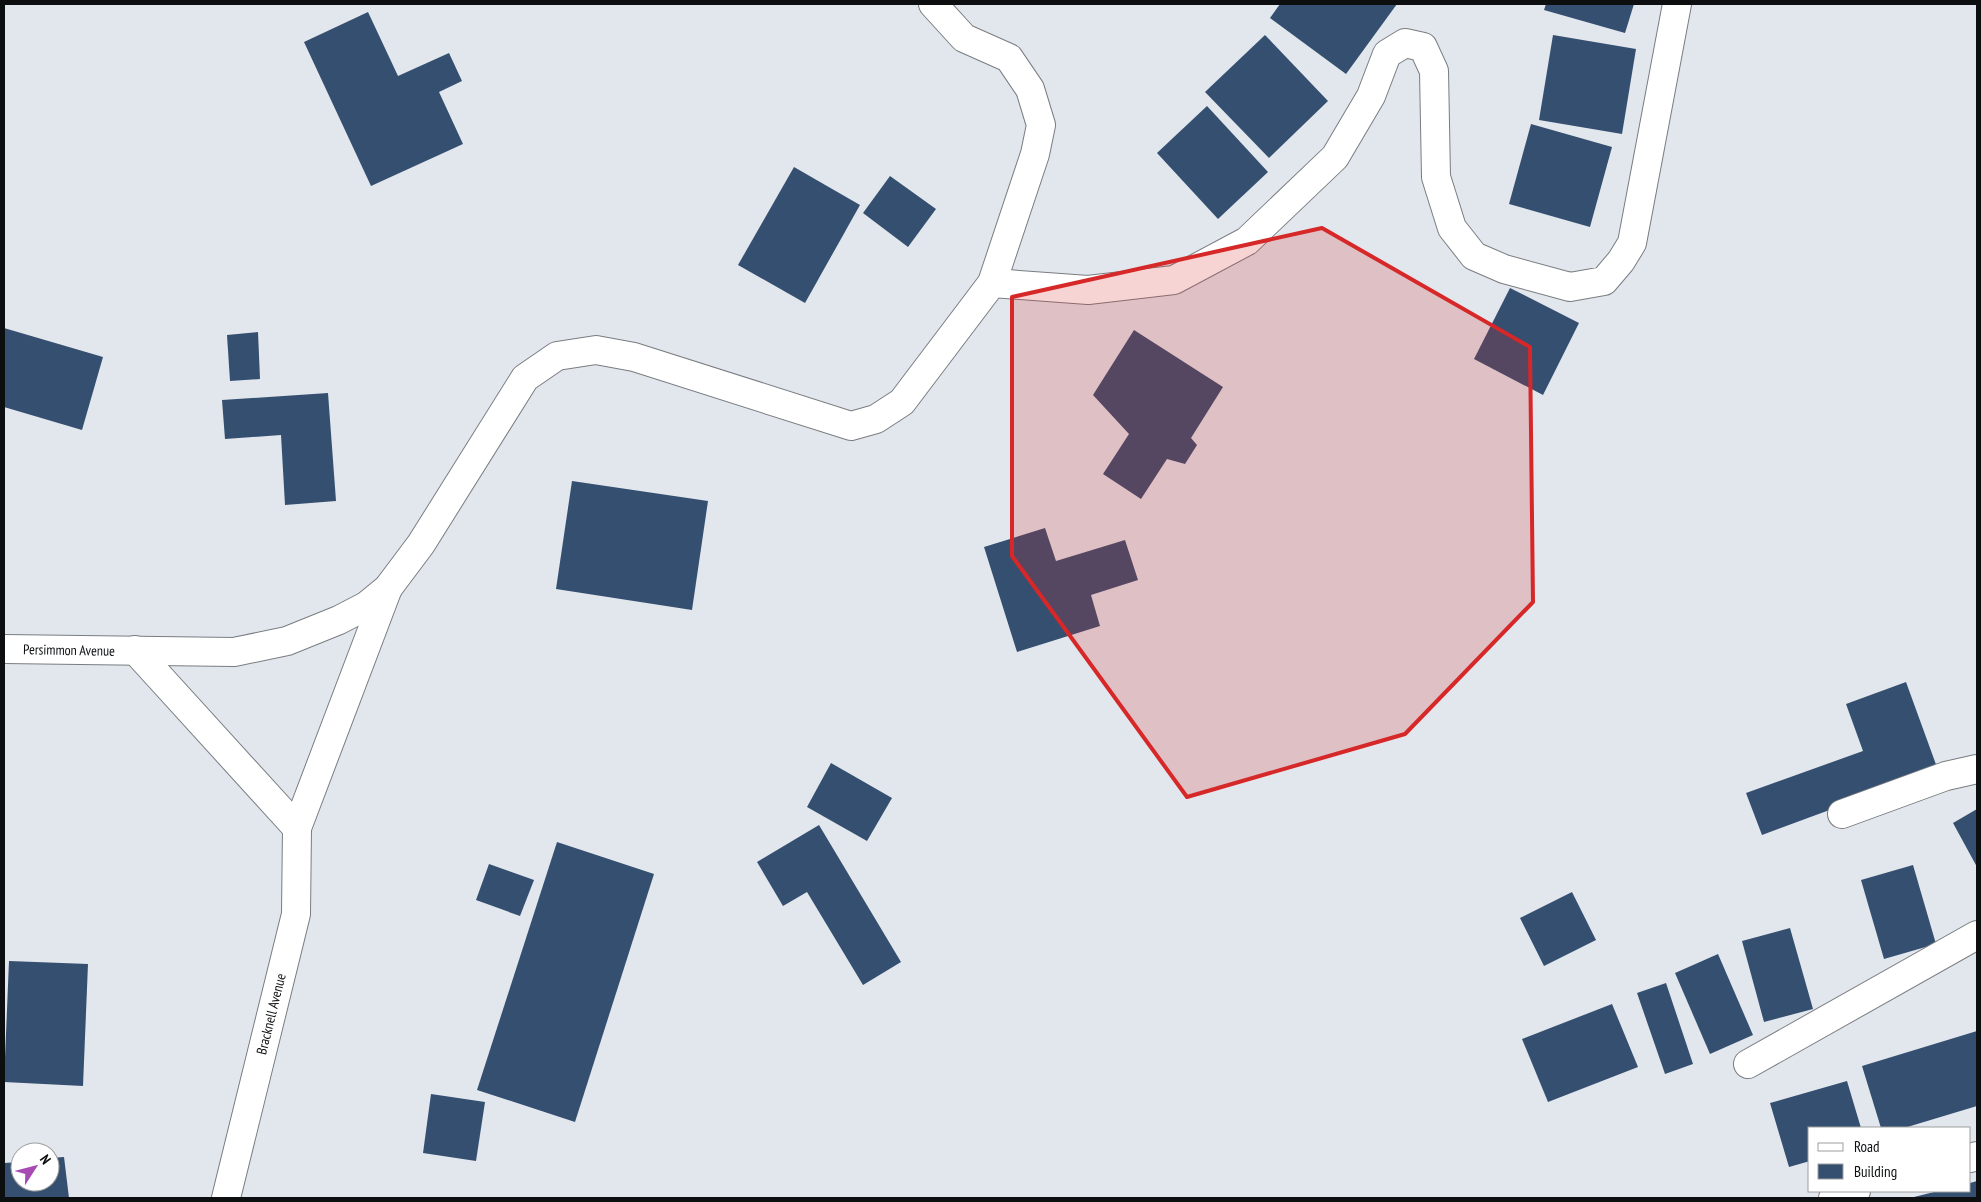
<svg xmlns="http://www.w3.org/2000/svg" width="1981" height="1202" font-family="'PT Sans Narrow',sans-serif">
<style>
.building{fill:#354f70}
.lines{fill:none;stroke-linecap:round;stroke-linejoin:round}
.minor-casing{stroke:#797d82;stroke-width:30}
.minor{stroke:#fff;stroke-width:28}
.marked{fill:#d62828;fill-opacity:0.2;stroke:#d62828;stroke-width:4;stroke-linejoin:round}
.labels{text-anchor:middle;dominant-baseline:central;stroke-width:5;stroke-linejoin:round;paint-order:stroke}
.street-label{font-size:14px;fill:#0c0e10;stroke:#fff}
</style>
<rect width="100%" height="100%" fill="#e2e7ed"/>
<!-- building -->
<g class="building">
<path d="M1280,4h117l-51,70 -76,-56z"/>
<path d="M1546,4h88l-9,29 -81,-23z"/>
<path d="M368,12l30,64 51,-23 13,28 -23,11 24,52 -92,42 -67,-144z"/>
<path d="M1265,35l63,66 -59,57 -64,-66z"/>
<path d="M1553,35l83,14 -14,85 -83,-14z"/>
<path d="M1207,106l61,66 -50,47 -61,-66z"/>
<path d="M1531,124l81,23 -22,80 -81,-23z"/>
<path d="M794,167l66,38 -55,98 -67,-38z"/>
<path d="M890,176l46,33 -28,38 -45,-34z"/>
<path d="M1510,288l69,35 -36,72 -69,-36z"/>
<path d="M4,328l99,29 -21,73 -78,-23z"/>
<path d="M1134,330l89,57 -32,51 6,7 -12,19 -18,-5 -26,40 -38,-25 26,-40 -36,-39z"/>
<path d="M258,332l2,47 -30,2 -3,-46z"/>
<path d="M328,393l8,108 -51,4 -4,-70 -56,4 -3,-39z"/>
<path d="M572,481l136,20 -16,109 -136,-21z"/>
<path d="M1045,528l11,33 69,-21 13,40 -47,15 9,31 -83,26 -33,-105z"/>
<path d="M1906,682l32,88 -176,65 -16,-42 117,-42 -17,-47z"/>
<path d="M831,763l61,35 -25,43 -60,-34z"/>
<path d="M1977,809v58l-24,-44z"/>
<path d="M819,825l82,137 -38,23 -56,-93 -24,14 -26,-44z"/>
<path d="M557,842l97,32 -79,248 -98,-32z"/>
<path d="M489,864l45,16 -14,36 -44,-16z"/>
<path d="M1913,865l23,79 -52,15 -23,-79z"/>
<path d="M1572,892l24,48 -52,26 -24,-48z"/>
<path d="M1790,928l23,81 -49,13 -22,-81z"/>
<path d="M1718,954l35,81 -43,19 -35,-81z"/>
<path d="M9,961l79,3 -5,122 -79,-4z"/>
<path d="M1666,983l27,81 -28,10 -28,-81z"/>
<path d="M1612,1004l26,63 -90,35 -26,-63z"/>
<path d="M1977,1031v75l-73,22h-23l-19,-62z"/>
<path d="M1847,1081l14,47h-51v33l-21,6 -19,-64z"/>
<path d="M431,1094l54,8 -9,59 -53,-8z"/>
<path d="M64,1157l5,41h-65v-35l16,-1v20h30v-24z"/>
<path d="M1977,1181v17h-67l28,-7h32v-8z"/>
</g>
<g class="lines">
<!-- minor casing -->
<g class="minor-casing">
<g id="minor">
<path d="M992,283l96,7 86,-10 73,-39 88,-84 36,-61 16,-42 18,-11 18,4 11,24 2,106 16,51 22,28 30,13 66,18 34,-6 17,-20 11,-18 45,-239"/>
<path d="M4,649l230,3 53,-11 52,-21 27,-14 22,-18 33,-44 104,-166 32,-22 39,-6 38,7 217,69 25,-7 26,-17 90,-119 43,-129 6,-29 -11,-36 -21,-31 -45,-20 -31,-34"/>
<path d="M135,650l162,178"/>
<path d="M1842,814l104,-38 31,-7"/>
<path d="M1748,1064l229,-129"/>
<path d="M1970,1158l7,-2"/>
<path d="M226,1198l70,-284 1,-86 91,-240"/>
<path d="M1833,1198l23,-7"/>
</g>
</g>
<!-- minor -->
<use href="#minor" class="minor"/>
</g>
<!-- marked area -->
<path class="marked" d="M1322,228l208,119 3,255 -128,132 -218,63 -175,-241v-259z"/>
<g class="labels">
<!-- street labels -->
<g class="street-label">
<text transform="translate(69 650) rotate(1)">Persimmon Avenue</text>
<text transform="translate(271 1014) rotate(-76)">Bracknell Avenue</text>
</g>
</g>
<!-- border -->
<rect width="1981" height="1202" fill="none" stroke="#0c0e10" stroke-width="10"/>
<!-- legend -->
<rect x="1808" y="1127" width="162" height="65" fill="#ffffff" stroke="#9e9f9f"/>
<rect x="1818" y="1143" width="25" height="8" fill="#ffffff" stroke="#9e9f9f"/>
<text x="1854" y="1152" font-size="15" fill="#0c0e10">Road</text>
<rect x="1818" y="1164" width="25" height="15" fill="#354f70" stroke="#9e9f9f"/>
<text x="1854" y="1177" font-size="15" fill="#0c0e10">Building</text>
<!-- north arrow -->
<g transform="translate(35 1167) rotate(54)"><circle r="24" fill="#ffffff" stroke="#9e9f9f"/>
<path d="M0-4L9 19L0 12L-9 19Z" fill="#a84ab3"/>
<text y="-8" font-size="14" font-weight="bold" text-anchor="middle" fill="#0c0e10">N</text>
</g>
</svg>
